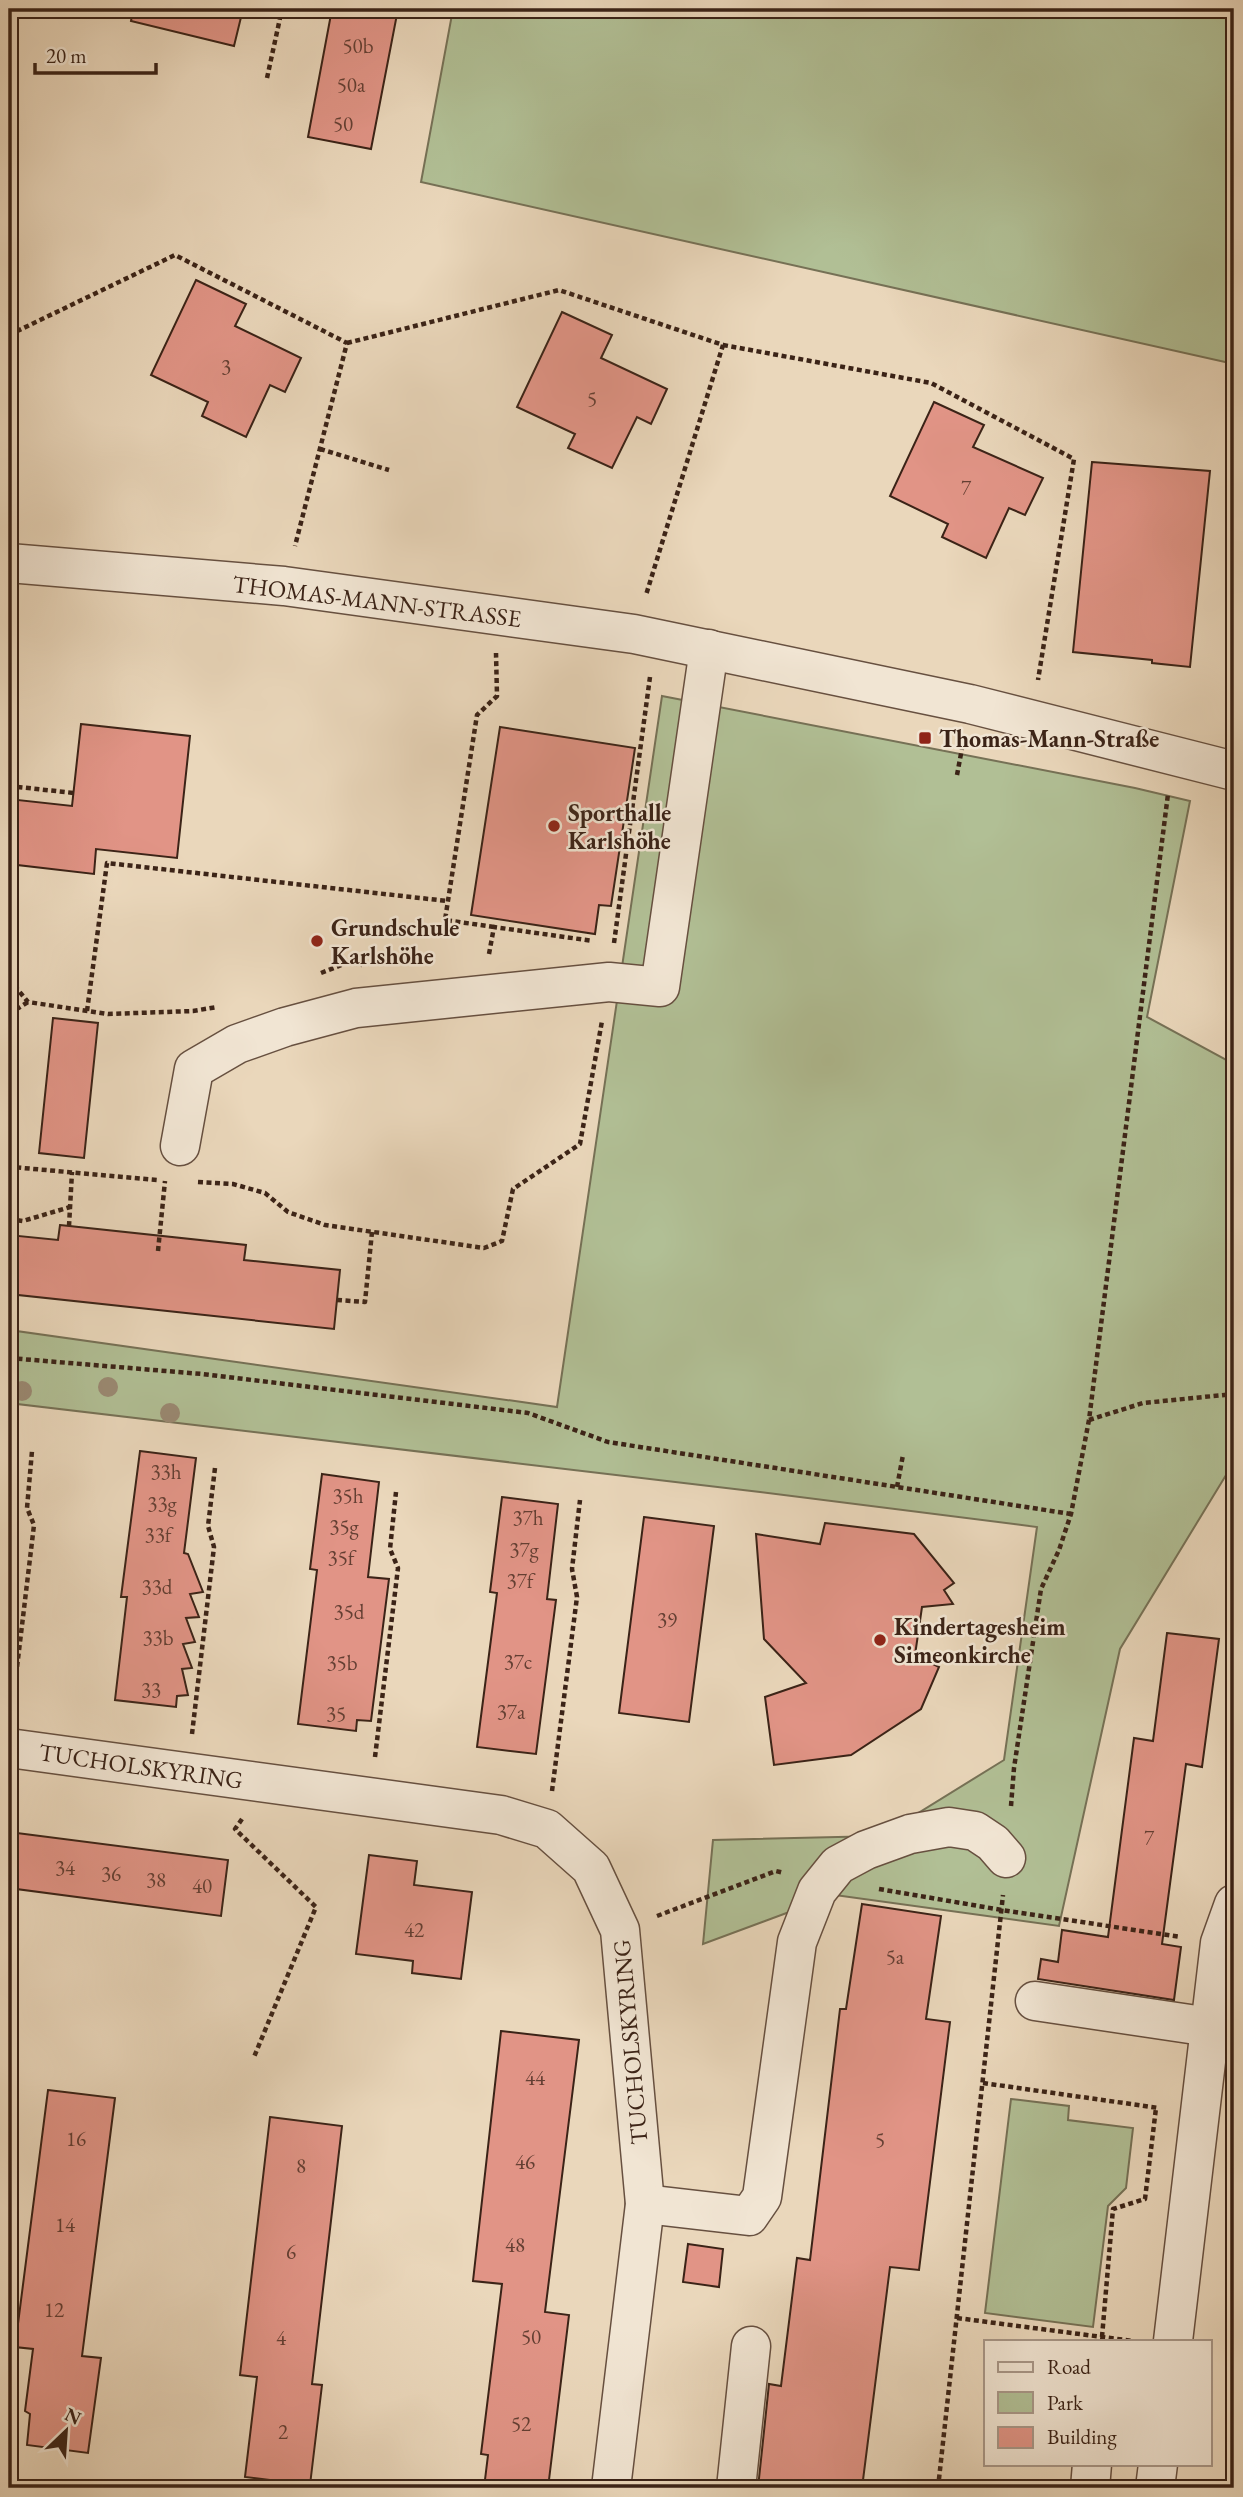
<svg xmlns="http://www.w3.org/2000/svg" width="1243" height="2497" font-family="'EB Garamond',serif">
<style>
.green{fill:#b1bf95;stroke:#767156;stroke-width:2}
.building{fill:#e19486;stroke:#3b2317;stroke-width:2}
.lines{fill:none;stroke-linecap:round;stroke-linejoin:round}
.minor-casing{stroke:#675040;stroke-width:41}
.path{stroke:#3b2317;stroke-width:4.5;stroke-dasharray:5 3.5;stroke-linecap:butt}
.minor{stroke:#f1e5d3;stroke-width:38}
.tree{fill:#9a8972}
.poi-dot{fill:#8f2418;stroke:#f1e5d3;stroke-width:2.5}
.labels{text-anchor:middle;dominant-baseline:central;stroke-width:5;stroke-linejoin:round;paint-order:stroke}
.number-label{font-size:21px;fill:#643f33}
.street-label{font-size:24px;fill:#3b2317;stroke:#f1e5d3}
.poi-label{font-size:24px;font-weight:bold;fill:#3b2317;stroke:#f1e5d3;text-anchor:start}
</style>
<rect width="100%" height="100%" fill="#ead7bb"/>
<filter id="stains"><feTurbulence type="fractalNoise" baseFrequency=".00286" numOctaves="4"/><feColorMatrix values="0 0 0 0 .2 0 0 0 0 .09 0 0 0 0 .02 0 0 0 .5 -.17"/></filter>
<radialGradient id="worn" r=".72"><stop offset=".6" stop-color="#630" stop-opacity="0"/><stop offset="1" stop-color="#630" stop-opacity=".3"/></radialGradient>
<!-- green -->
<g class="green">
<path d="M453,9h781v355l-813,-182z"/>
<path d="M662,696l473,92 55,13 -43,216 87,47v398l-114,187 -61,277 -224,-31 -132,49 10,-104 168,-4 123,-76 33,-233 -277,-35 -751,-89v-73l548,77z"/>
<path d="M1011,2099l58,7 -1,14 65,8 -7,60 -18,18 -15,121 -108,-14z"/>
</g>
<!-- building -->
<g class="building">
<path d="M133,9h110l-9,37 -103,-25z"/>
<path d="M332,9h66l-27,140 -63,-12z"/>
<path d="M196,280l50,24 -11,22 66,32 -16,34 -15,-7 -24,52 -44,-21 6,-14 -57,-27z"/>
<path d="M562,312l50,23 -11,23 66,31 -16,35 -14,-7 -25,51 -44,-20 7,-14 -58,-27z"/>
<path d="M934,402l50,23 -11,22 70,31 -18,37 -16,-7 -23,50 -44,-21 6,-13 -58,-28z"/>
<path d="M1092,462l118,9 -20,196 -38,-4v-3l-79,-8z"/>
<path d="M81,724l109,12 -13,122 -81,-9 -2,25 -85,-10v-65l63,7z"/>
<path d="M500,727l135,21 -24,158 -12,-1 -4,29 -124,-19z"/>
<path d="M53,1018l45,5 -14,135 -45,-5z"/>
<path d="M60,1225l186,20 -2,15 96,10 -6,59 -325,-35v-59l49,5z"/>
<path d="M140,1451l56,7 -12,95 4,1 15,38 -13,2 9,23 -13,1 9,24 -12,2 9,24 -10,1 6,26 -11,1 -1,11 -61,-7 12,-103h-6z"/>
<path d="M322,1474l57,8 -11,95 21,2 -18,142 -14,-1 -1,11 -58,-7 19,-154 -7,-1z"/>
<path d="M502,1497l56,7 -11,95 9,1 -20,154 -59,-7 20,-154 -7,-1z"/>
<path d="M644,1517l70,9 -25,196 -70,-9z"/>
<path d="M825,1523l89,11 40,49 -10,7 9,14 -31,3 -7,48 24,12 -18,42 -70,46 -77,10 -9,-68 41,-14 -42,-44 -8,-105 64,10z"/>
<path d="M1167,1633l52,6 -17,128 -16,-3 -24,180 19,3 -7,53 -136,-21 3,-20 17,3 4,-32 46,7 26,-199 19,3z"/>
<path d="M9,1832l219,28 -7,56 -212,-28z"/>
<path d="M369,1855l48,6 -3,24 58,7 -11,87 -49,-6 1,-12 -57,-7z"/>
<path d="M862,1904l79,12 -15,103 24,3 -31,248 -29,-3 -28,221h-104l11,-104 12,2 16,-128 13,2 30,-251h6z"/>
<path d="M501,2031l78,9 -34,272 24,3 -21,173h-64l4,-33 -7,-1 21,-170 -29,-3z"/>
<path d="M48,2090l67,8 -33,258 19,2 -13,95 -61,-8 3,-31 -5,-3 8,-62 -18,-2z"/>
<path d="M270,2117l72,9 -30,258 10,1 -12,100 -65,-8 12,-100 -17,-2z"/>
<path d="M688,2244l35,5 -4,38 -36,-5z"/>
</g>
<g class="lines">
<!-- minor casing -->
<g class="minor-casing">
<g id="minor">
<path d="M9,563l275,23 350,48 336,70 264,67"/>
<path d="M180,1146l14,-77 43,-25 48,-17 71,-19 253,-26 51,5 49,-338"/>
<path d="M9,1748l492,67 46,14 44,39 29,62 25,274 -34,284"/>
<path d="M1035,2001l175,26"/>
<path d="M645,2204l104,12 13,-19 35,-255 20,-51 21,-26 28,-15 44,-16 39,-7 26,4 18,12 13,15"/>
<path d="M1173,2341l47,-398 14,-39"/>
<path d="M736,2488l15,-142"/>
<path d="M1090,2488l2,-24"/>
<path d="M1155,2488l3,-24"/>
</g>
</g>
<!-- path -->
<g class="path">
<path d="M267,78l15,-69"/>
<path d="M9,335l166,-80 172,88 -52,203"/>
<path d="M347,343l212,-53 164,55 -77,250"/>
<path d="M723,345l208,38 143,76 -36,221"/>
<path d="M320,449l69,21"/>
<path d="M957,775l6,-32"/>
<path d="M9,786l65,7"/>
<path d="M494,927l-49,-7 32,-205 20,-19 -1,-43"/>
<path d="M614,943l36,-266"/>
<path d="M489,954l5,-27 99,14"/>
<path d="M321,973l28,-11 13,3"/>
<path d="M9,979l19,23 80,12 85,-3 24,-4"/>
<path d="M87,1011l20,-148 340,38"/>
<path d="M9,1014l19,-12"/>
<path d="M9,1164l3,3 145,13"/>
<path d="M198,1182l35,2 32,9 23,19 37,13 159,23 18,-7 11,-52 67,-45 22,-123"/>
<path d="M9,1219l14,2 47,-14"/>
<path d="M69,1226l3,-54"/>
<path d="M158,1251l7,-70"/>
<path d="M337,1300l28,2 7,-70"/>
<path d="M9,1358l193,16 326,39 80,29 463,72"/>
<path d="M1089,1420l54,-17 91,-9"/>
<path d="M897,1487l6,-32"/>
<path d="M12,1709l22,-184 -7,-17 5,-57"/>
<path d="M192,1734l22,-187 -6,-21 7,-58"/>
<path d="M375,1757l23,-189 -8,-19 6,-57"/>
<path d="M552,1791l25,-194 -5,-28 8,-69"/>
<path d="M1011,1806l3,-38 27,-179 18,-39 12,-36 18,-94 79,-626"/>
<path d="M242,1819l-7,10 81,78 -62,150"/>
<path d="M879,1889l123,21 179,27"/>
<path d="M657,1916l119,-45 8,2"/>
<path d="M983,2083l176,25"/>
<path d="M957,2318l176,23"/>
<path d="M1102,2337l11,-128 32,-10 11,-91"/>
<path d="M938,2488l65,-593"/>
</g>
<!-- minor -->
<use href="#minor" class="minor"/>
</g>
<!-- trees -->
<g class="tree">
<circle cx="108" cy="1387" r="10"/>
<circle cx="22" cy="1391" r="10"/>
<circle cx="170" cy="1413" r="10"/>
</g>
<!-- markers -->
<g class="poi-dot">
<rect x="918" y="731" width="14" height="14" rx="3.5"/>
<circle cx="554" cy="826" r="7"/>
<circle cx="317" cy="941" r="7"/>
<circle cx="880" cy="1640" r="7"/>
</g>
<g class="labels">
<!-- number labels -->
<g class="number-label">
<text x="358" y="45">50b</text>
<text x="351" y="84">50a</text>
<text x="343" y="123">50</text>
<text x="226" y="366">3</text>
<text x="592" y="398">5</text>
<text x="966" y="487">7</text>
<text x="166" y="1471">33h</text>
<text x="348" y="1495">35h</text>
<text x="162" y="1503">33g</text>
<text x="528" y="1517">37h</text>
<text x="344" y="1526">35g</text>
<text x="158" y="1534">33f</text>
<text x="524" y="1549">37g</text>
<text x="341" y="1557">35f</text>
<text x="520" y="1580">37f</text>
<text x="157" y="1586">33d</text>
<text x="349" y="1611">35d</text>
<text x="667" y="1619">39</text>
<text x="158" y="1637">33b</text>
<text x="518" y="1661">37c</text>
<text x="342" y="1662">35b</text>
<text x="151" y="1689">33</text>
<text x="511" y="1711">37a</text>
<text x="336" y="1713">35</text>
<text x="1149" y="1837">7</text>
<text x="65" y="1867">34</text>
<text x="111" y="1873">36</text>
<text x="156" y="1879">38</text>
<text x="202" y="1885">40</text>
<text x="414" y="1929">42</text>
<text x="895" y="1956">5a</text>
<text x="535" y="2077">44</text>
<text x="76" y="2138">16</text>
<text x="880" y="2139">5</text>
<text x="525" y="2161">46</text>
<text x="301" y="2165">8</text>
<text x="65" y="2224">14</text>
<text x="515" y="2244">48</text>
<text x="291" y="2251">6</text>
<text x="54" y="2309">12</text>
<text x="531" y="2336">50</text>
<text x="281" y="2337">4</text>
<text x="521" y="2423">52</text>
<text x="283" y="2431">2</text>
</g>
<!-- street labels -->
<g class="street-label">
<text transform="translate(377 601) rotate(7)">THOMAS-MANN-STRASSE</text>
<text transform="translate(141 1766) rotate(8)">TUCHOLSKYRING</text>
<text transform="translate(630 2042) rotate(-95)">TUCHOLSKYRING</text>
</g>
<!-- poi labels -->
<g class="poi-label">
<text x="939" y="738">Thomas-Mann-Straße</text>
<text x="568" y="812">Sporthalle<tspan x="568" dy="28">Karlshöhe</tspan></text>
<text x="331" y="927">Grundschule<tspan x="331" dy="28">Karlshöhe</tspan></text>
<text x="894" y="1626">Kindertagesheim<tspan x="894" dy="28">Simeonkirche</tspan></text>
</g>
</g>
<!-- margin -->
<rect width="1243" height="2497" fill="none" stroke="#ead7bb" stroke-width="35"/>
<rect x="10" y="10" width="1222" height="2476" fill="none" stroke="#3b2317" stroke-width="3.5"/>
<rect x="18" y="18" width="1208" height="2462" fill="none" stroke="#3b2317" stroke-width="2"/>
<!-- legend -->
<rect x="984" y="2340" width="228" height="126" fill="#f1e5d3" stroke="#a89788" stroke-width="2"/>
<rect x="998" y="2362" width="35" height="10" fill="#f1e5d3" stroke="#a89788" stroke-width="2"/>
<text x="1047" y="2374" font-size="21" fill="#3b2317">Road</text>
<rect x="998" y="2392" width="35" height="21" fill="#b1bf95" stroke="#a89788" stroke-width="2"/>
<text x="1047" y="2410" font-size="21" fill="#3b2317">Park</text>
<rect x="998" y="2427" width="35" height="21" fill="#e19486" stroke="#a89788" stroke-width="2"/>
<text x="1047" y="2444" font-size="21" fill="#3b2317">Building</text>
<!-- north arrow -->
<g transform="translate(66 2431) rotate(25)" stroke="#f1e5d3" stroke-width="5" paint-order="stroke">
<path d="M0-5L12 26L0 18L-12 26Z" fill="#3b2317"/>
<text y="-10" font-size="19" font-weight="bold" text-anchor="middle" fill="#3b2317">N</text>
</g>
<!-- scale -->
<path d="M35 63v10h121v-10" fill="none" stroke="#3b2317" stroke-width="3.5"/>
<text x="46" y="63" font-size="21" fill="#3b2317" stroke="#f1e5d3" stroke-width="5" paint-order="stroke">20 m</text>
<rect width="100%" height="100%" filter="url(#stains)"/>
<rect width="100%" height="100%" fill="url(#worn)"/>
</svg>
